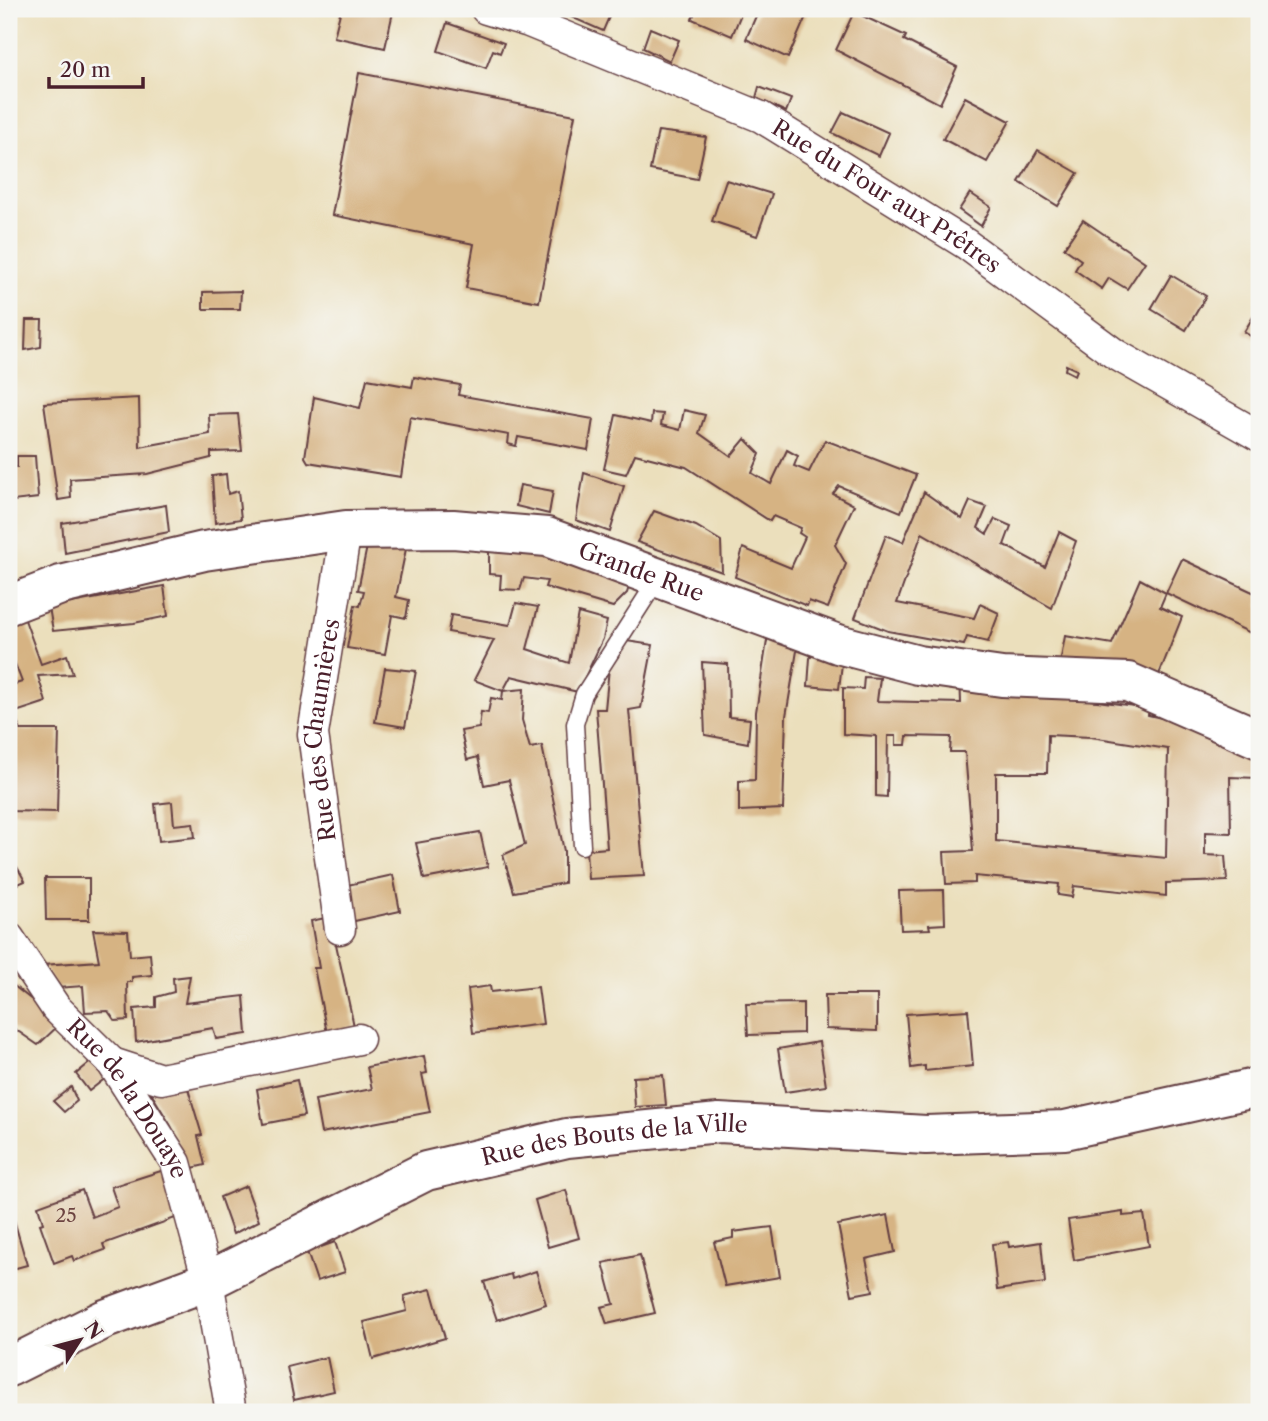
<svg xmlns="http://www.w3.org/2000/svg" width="1268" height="1421" font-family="'Libre Caslon Text',serif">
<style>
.building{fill:#d6b383;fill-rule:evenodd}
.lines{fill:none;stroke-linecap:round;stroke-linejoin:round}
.lane-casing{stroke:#623c41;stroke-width:19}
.street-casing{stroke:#623c41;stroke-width:33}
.secondary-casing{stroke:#623c41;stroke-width:42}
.lane{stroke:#fff;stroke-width:16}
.street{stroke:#fff;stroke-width:30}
.secondary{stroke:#fff;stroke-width:38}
.labels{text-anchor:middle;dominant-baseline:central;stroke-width:5;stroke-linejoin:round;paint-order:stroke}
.number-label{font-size:19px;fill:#6d4441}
.street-label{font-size:23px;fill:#4a1f2b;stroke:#f6f6f2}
</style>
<rect width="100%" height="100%" fill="#f6f6f2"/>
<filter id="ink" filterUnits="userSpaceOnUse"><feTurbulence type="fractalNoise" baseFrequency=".0143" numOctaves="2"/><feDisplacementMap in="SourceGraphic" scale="14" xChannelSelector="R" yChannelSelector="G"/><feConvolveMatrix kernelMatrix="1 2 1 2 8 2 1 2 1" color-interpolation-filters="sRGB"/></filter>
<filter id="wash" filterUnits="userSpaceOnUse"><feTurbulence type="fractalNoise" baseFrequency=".00686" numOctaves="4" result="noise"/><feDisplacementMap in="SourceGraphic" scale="28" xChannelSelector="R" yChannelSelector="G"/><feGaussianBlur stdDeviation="1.57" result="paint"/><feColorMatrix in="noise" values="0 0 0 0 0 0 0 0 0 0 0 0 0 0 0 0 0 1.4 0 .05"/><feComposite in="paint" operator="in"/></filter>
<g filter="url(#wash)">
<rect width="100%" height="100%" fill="#ebdfbc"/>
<g id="blocks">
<!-- building -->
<g class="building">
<path d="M341,9l52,3 -8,36 -51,-11z"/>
<path d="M553,9h55l4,1 -9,21z"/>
<path d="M697,9h46l-11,27 -40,-17z"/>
<path d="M759,9h37l11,5 -19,44 -42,-19z"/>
<path d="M854,12l52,24 -2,4 53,27 -17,37 -104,-54z"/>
<path d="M447,23l57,20 -4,10 -7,-3 -7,18 -48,-17z"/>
<path d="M650,28l29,12 -9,21 -27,-13z"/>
<path d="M359,73l216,42 -36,187 -73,-14 8,-44 -142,-29z"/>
<path d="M759,87l32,12 -5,13 -30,-14z"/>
<path d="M965,97l45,24 -23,41 -44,-23z"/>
<path d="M843,112l46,21 -10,23 -47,-23z"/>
<path d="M658,131l48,6 -9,42 -47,-9z"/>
<path d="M1038,150l40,23 -20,33 -39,-24z"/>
<path d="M726,180l46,14 -15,42 -45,-15z"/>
<path d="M970,193l21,14 -10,19 -22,-16z"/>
<path d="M1083,220l62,42 -18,27 -18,-11 -7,11 -27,-19 6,-10 -17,-12z"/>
<path d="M1171,275l35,21 -20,34 -35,-21z"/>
<path d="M241,291l-1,18h-37v-17z"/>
<path d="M1259,307v34l-15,-9z"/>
<path d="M26,320h16l-1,27 -16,3z"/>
<path d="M1066,365l11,5 -2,5 -10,-5z"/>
<path d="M414,377l46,8 -2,10 135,24 -5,31 -70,-13 -2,9 -8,-2 1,-9 -99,-18 -9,60 -93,-15 -3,-5 9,-60 46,11 7,-29 45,8z"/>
<path d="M139,398l1,49 70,-13 -1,-19 29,-1 4,37 -31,1v6l-64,16 -77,5 1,19 -13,2 -14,-97z"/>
<path d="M684,410l21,5 -6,18 32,23 14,-17 15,15 -8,19 19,11 16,-34 11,6 -4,10 15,6 16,-32 91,35 -15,37 -62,-26 -6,8 21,11 -19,40 11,19 -18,44 -19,-7 -2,5 -72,-29 8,-29 48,20 14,-31 -6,-4 2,-5 -28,-12 -3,5 -84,-54 -51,-13 -9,20 -22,-5 12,-54 35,8 1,-10 11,1 -2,11 19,5z"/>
<path d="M17,456h18l3,42 -26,3 1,5h-4v-39h8z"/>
<path d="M584,473l40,13 -14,46 -34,-12z"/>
<path d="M226,474l2,20 10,-3 3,28 -26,4 -3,-47z"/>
<path d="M520,485l33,6 -4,23 -33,-8z"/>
<path d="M924,492l38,27 8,-18 17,6 -9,21 9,6 8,-15 16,7 -7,19 41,22 14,-35 17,9 -24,67 -130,-75 -25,70 77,15 6,-14 19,9 -11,29 -21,-5 -3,8 -76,-14 -33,-13 31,-83 17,7z"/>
<path d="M166,505l3,27 -104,21 -3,-30z"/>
<path d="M654,511l42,15 25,15 1,31 -85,-30z"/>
<path d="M369,537l38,7 -11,53 13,3 -3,18 -14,-3 -7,39 -38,-6 8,-43 5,1 4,-15 -6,-1z"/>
<path d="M489,549l41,1 103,24 -6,19 -14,14 -68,-20 2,-6 -23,-3 -4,12 -20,-1 1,-14 -12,-1z"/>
<path d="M1182,559l77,36v42l-93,-44z"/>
<path d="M1140,579l26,14 -6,14 22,10 -24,60 -98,-13 5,-28 47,8z"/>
<path d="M164,586l4,30 -34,7 -81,8 -4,-24z"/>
<path d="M516,603l22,4 -11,42 42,14 9,-50 29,8 -4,18 -25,53 -67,-16 -8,15 -29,-11 20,-40 -46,-8 3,-17 59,10z"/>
<path d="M21,609l20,55 26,-9 6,19 -35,2 8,26 -33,11 -4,-27 13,-4 -13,-34v-35z"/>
<path d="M770,621l30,12 -14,83 -3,93 -44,2v-30l16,-1 1,-68z"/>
<path d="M620,640l33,5 -12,63 -12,2 15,166 -56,3 -2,-29 21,-2 -11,-139h9l4,-41z"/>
<path d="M819,648l24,7 -4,34 -31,-3 2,-28z"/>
<path d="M702,662l26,2 1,53 21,2 -2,24 -43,-8z"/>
<path d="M385,668l31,3 -11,56 -30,-5z"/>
<path d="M960,673l115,25 74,10 -1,7 111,25v38l-29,-1 1,56 -26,-1v23l20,1 2,25 -61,2v13l-92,-10 -2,11 -14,-2 1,-11 -84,-8v7l-29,1 -2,-32 29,-1 -8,-99h-15l1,-15 -44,-1 -1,9h-10v-9h-8l-1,61 -11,-1v-60l-33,-2v-46l20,1 1,-12 16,1 -3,23 84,2zM1048,735l43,2 77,12 -2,109 -170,-17v-68h51z"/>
<path d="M524,689l-2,31 8,28 12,-2 22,105v32l-50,9 -11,-37 22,-10 -16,-65 -25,5 -6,-28 -11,3 -6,-29 18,-3 2,-16 7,1 3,-15 11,2 1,-9z"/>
<path d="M15,715l5,15h39l-2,82 -48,-1v-93z"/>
<path d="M172,802l2,23 19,-2 2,14 -36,4 -4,-37z"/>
<path d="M480,832l8,35 -64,12 -8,-36z"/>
<path d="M9,867h8l8,14 -16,7z"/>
<path d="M393,875l7,36 -50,11 -7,-36z"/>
<path d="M45,878h44v42h-43z"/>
<path d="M944,890l1,34 -16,1 1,4 -29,1 -2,-39z"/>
<path d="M330,917l24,109 -27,7 -13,-65h5l-8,-47z"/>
<path d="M93,930l35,1 2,25 20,-2 2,21 -20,2v5h-5l1,38 -13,1 -7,-10 -23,1 -2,-26 -26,2 -14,-23 56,-4z"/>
<path d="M190,976l-5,27 59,-7 3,38 -31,5 -3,-11 -77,14 -2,-33 22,-2v-10l18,-5 -1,-14z"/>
<path d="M14,986l47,37 -23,22 -29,-20v-32z"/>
<path d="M490,986l1,6 47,-5 5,37 -70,9 -5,-44z"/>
<path d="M825,995h52v36l-51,-2z"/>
<path d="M803,1003v30l-55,2 -2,-31z"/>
<path d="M968,1010l5,56 -48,5v-5l-14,2 -5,-54z"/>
<path d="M819,1042l7,44 -41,6 -7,-43z"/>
<path d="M98,1056l14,17 -23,18 -13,-17z"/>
<path d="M424,1056l3,17 -5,1 8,38 -109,21 -6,-33 57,-11 -5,-22z"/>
<path d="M663,1075l3,30 -31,2 -2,-30z"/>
<path d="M297,1080l7,36 -41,8 -6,-35z"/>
<path d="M186,1082l16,53 -4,1 7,29 -17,4 -17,-43 -20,-33z"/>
<path d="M71,1087l6,14 -13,11 -11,-11z"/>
<path d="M164,1170l17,46 -78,28 2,6 -31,11 -2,-5 -18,7 -14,-39 3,-1 -5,-17 44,-16 10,27 26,-10 -7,-20z"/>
<path d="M246,1186l13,35 -26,13 -13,-37z"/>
<path d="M566,1190l13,48 -31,9 -13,-47z"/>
<path d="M1123,1212v4l21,-2 5,32 -75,14 -6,-40z"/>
<path d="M888,1215l7,37 -29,7 7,32 -21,4 -14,-70z"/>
<path d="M14,1220l13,45 -18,5v-48z"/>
<path d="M772,1227l8,50 -55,9 -11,-44 19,-4v-6z"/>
<path d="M335,1242l10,30 -28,9 -10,-29z"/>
<path d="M1008,1242l1,5 32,-5 4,41 -48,7 -5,-46z"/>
<path d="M640,1255l15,58 -48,11 -6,-17 13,-3 -11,-41z"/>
<path d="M536,1271l10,33 -49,16 -13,-38 27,-8 1,5z"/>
<path d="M431,1289l14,49 -72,21 -9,-37 43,-11 -3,-15z"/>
<path d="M327,1357l7,34 -40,9 -7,-33z"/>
</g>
</g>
</g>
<g filter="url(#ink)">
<use href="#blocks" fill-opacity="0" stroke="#623c41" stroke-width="2"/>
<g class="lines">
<!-- lane casing -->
<g class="lane-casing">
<path id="lane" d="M582,846l-7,-122 9,-30 75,-117"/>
</g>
<!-- street casing -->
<g class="street-casing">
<g id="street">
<path id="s1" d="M486,9l43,13 232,95 205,127 149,110 144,82"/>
<path id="s2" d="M340,929l-27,-195 33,-204"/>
<path id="s3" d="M9,938l47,70 56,55 64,100 32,118 23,131"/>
<path d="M112,1063l49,16 198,-40"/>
</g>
</g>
<!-- secondary casing -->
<g class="secondary-casing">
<g id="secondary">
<path id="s4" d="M9,605l52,-20 143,-34 142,-21 107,-1 94,8 291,107 80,21 84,12 126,5 131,57"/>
<path id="s5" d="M9,1367l96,-48 103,-38 218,-110 141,-33 152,-15 207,12 139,-5 194,-43"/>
</g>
</g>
<!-- lane -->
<use href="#lane" class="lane"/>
<!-- street -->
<use href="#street" class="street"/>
<!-- secondary -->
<use href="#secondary" class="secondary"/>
</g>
</g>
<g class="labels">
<!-- number labels -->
<g class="number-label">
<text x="66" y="1215">25</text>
</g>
<!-- street labels -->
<g class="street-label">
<text stroke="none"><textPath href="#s1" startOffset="444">Rue du Four aux Prêtres</textPath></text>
<text stroke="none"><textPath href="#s4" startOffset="648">Grande Rue</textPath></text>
<text stroke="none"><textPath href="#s2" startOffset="201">Rue des Chaumières</textPath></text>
<text stroke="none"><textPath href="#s3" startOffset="201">Rue de la Douaye</textPath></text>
<text stroke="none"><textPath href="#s5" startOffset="653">Rue des Bouts de la Ville</textPath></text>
</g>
</g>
<!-- margin -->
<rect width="1268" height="1421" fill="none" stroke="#f6f6f2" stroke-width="35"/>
<!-- north arrow -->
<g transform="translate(80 1340) rotate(54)" stroke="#f6f6f2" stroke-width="5" paint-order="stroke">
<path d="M0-5L12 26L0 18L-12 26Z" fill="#4a1f2b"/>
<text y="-10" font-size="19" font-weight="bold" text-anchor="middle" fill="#4a1f2b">N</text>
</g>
<!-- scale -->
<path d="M49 77v10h94v-10" fill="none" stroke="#4a1f2b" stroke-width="3.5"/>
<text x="60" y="77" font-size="21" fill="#4a1f2b" stroke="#f6f6f2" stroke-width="5" paint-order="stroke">20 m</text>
</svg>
